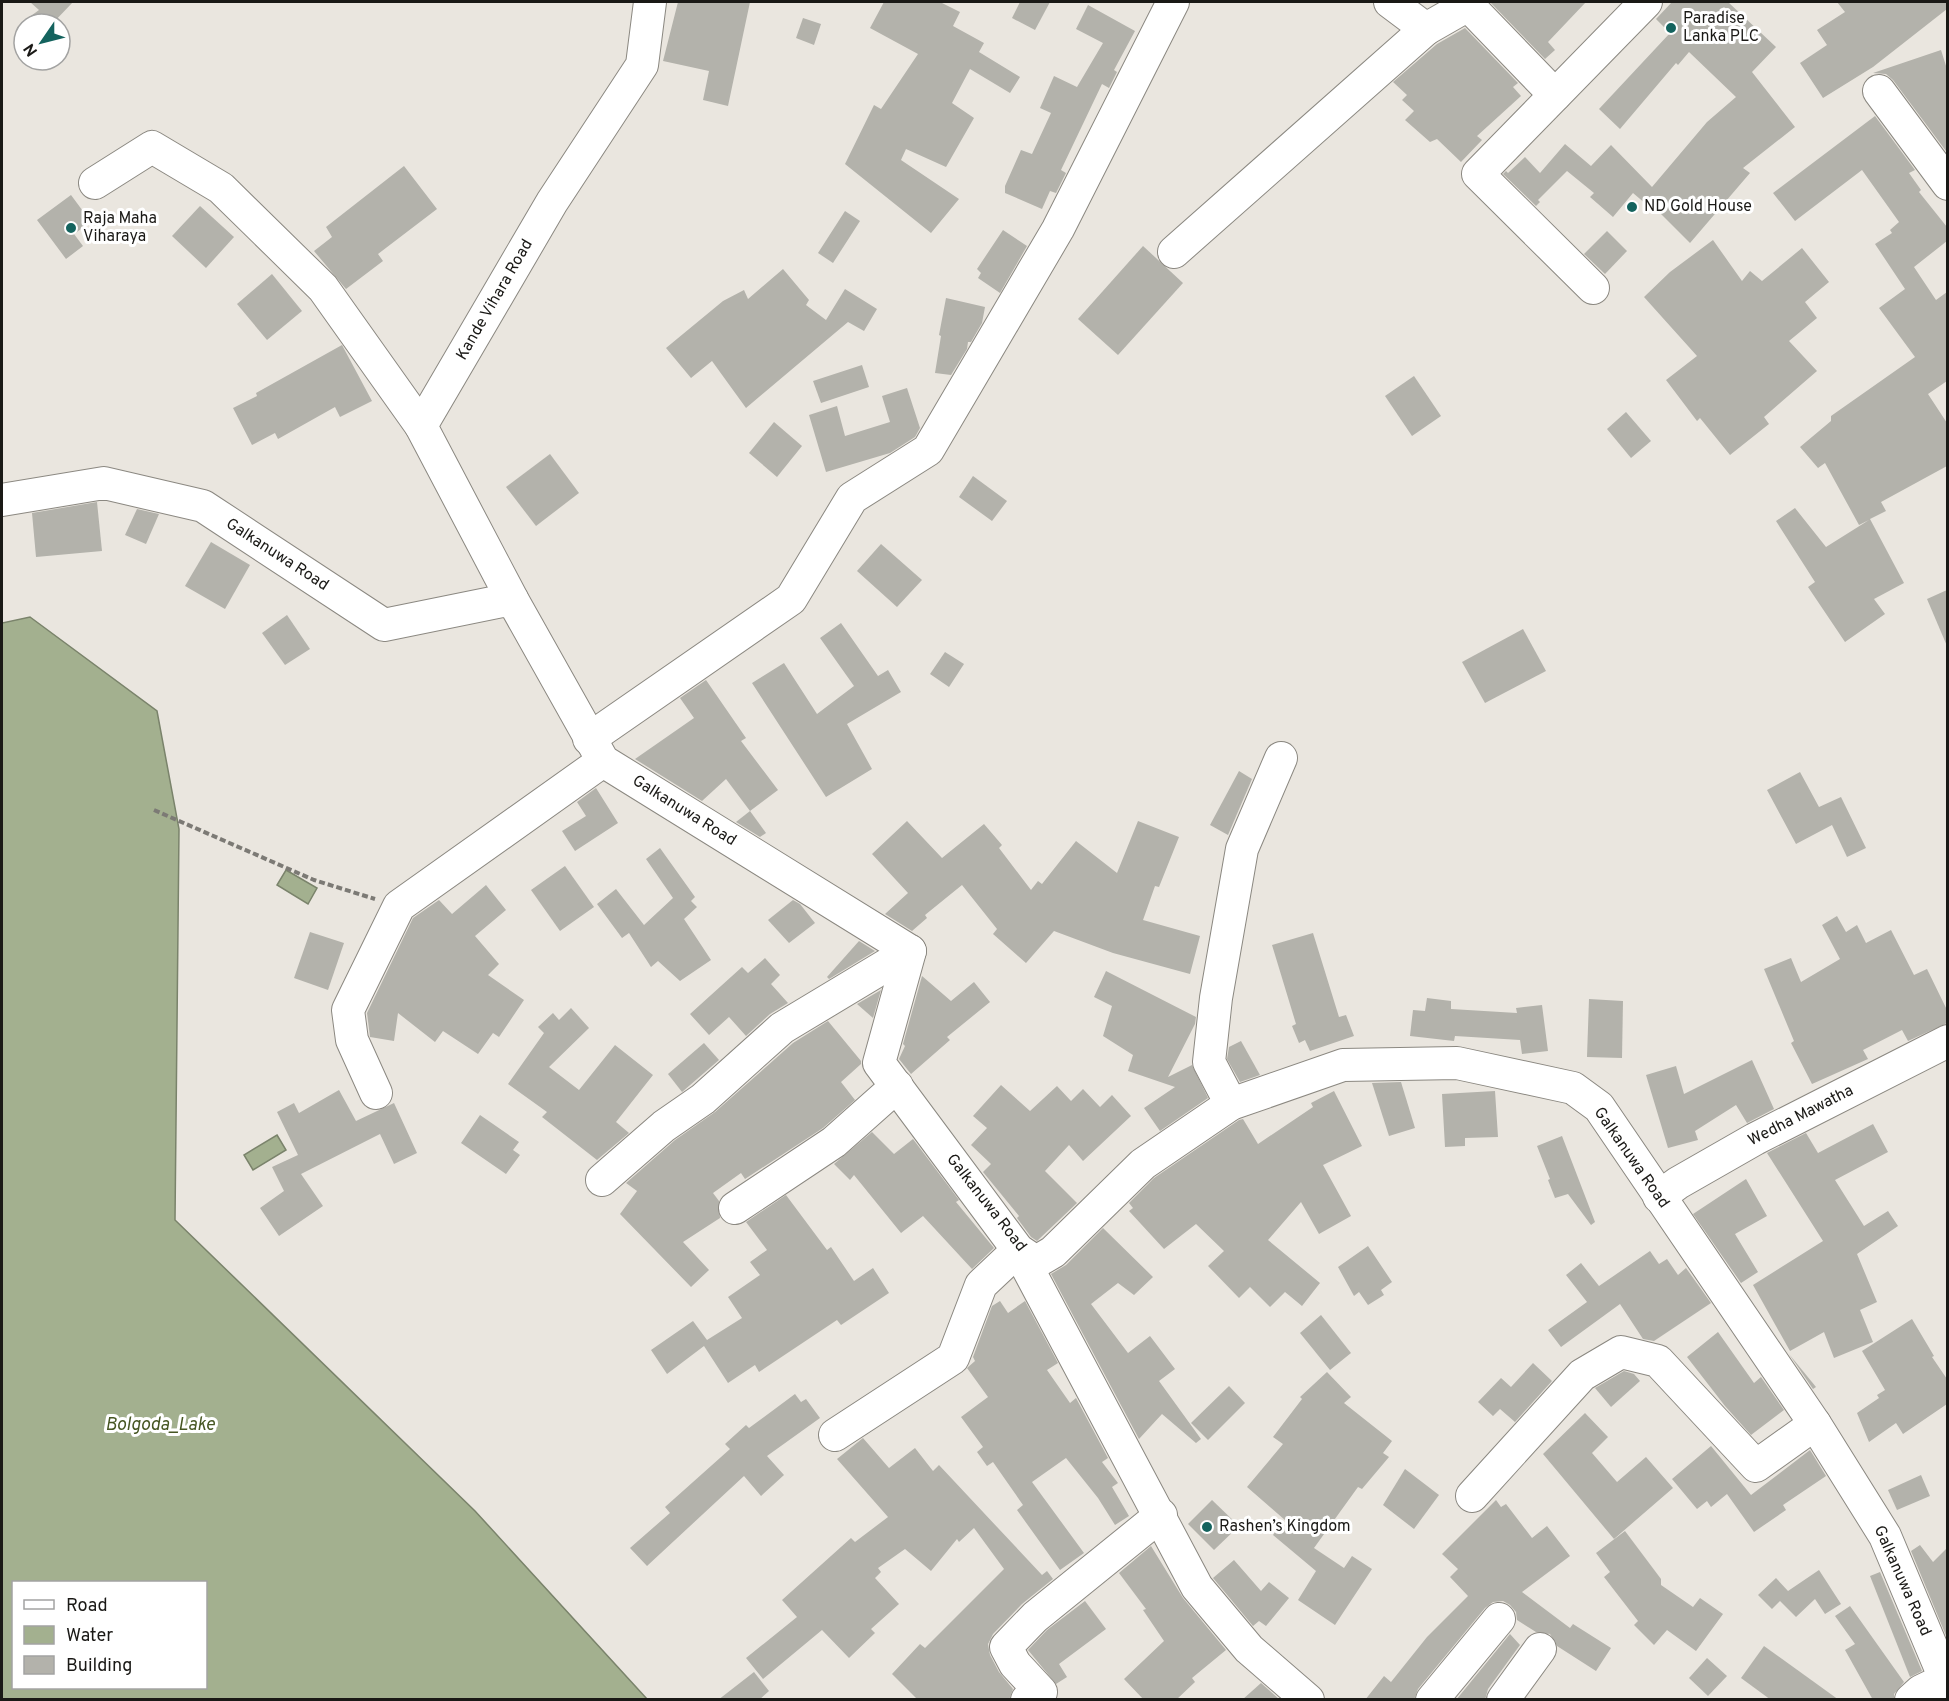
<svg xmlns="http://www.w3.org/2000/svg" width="1949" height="1701" font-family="Overpass,sans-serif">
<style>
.water{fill:#a3b08f;stroke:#7a836b;stroke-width:1.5;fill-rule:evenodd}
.building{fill:#b3b2ab}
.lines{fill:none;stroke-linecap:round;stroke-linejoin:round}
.minor-casing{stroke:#8b8881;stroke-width:34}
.path{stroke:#7c7a75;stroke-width:4;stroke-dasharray:6 3;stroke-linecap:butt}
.minor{stroke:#fff;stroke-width:32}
.poi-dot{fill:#14635e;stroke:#fff;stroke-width:2}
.labels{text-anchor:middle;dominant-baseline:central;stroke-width:6;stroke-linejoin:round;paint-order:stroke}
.poi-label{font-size:16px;fill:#1a1916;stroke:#fff;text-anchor:start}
.street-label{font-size:16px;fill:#1a1916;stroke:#fff}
.water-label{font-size:18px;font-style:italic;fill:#465622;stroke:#fff}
</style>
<rect width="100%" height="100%" fill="#eae6df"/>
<!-- water -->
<g class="water">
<path d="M30,617l127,94 22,118 -4,391 300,291 172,188h-645v-1076zM14,1582h192v106h-192z"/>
<path d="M286,870l31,18 -9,16 -31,-19z"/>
<path d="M277,1135l9,15 -33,20 -9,-15z"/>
</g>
<!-- building -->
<g class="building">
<path d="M30,2h43l-21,22h-32l19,-14z"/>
<path d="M678,2h72l-22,104 -25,-6 6,-29 -46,-10z"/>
<path d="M884,2h56l20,10 -7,14 31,17 -5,9 41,25 -10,16 -40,-24 -18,34 22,15 -28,49 -40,-18 -5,11 58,39 -28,34 -86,-69 29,-59 7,4 37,-55 -48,-26z"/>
<path d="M1020,2h30l-15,28 -23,-12z"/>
<path d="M1490,2h96l-38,40 7,8 -10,9z"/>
<path d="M1672,2h56l48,45 -24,25 43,55 -52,41 7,5 -60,70 -35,-35 -2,2 -20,-17 -20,24 -23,-20 4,-4 -27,-22 -29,29 2,2 -4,4 -33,-32 3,-3 2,2 17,-16 15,16 25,-29 26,22 20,-21 41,42 55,-65 29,-25 -47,-45 -11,13 -2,-2 -56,66 -21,-20 71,-76 -14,-14z"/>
<path d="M1837,2h110v7l-74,58 -50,31 -23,-35 27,-18 -10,-15 28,-18z"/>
<path d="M1088,5l47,26 -21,39 3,2 -8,16 -7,-4 -41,86 5,3 -10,20 -6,-2 -8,18 -37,-16v-7l16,-36 11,4 19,-41 -11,-5 14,-32 23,11 26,-44 -27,-14z"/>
<path d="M803,18l18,6 -7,21 -18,-7z"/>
<path d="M1465,28l53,55 -5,4 8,9 -44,40 5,4 -21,22 -24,-23 -7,3 -25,-22 9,-9 -12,-11 5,-5 -14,-13 44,-38z"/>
<path d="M1941,50l6,19 -1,82 -53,-71 -7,-6 -13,-1z"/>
<path d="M1875,116l40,54 -6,3 12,17 -2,2 28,35v14l-33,26 22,33 11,-8v89l-19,13 19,29v43l-66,36 5,9 -16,8 34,64 -30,16 11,15 -40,28 -37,-55 7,-5 -39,-61 19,-13 31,39 43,-27 -10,5 -34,-62 -7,5 -18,-21 31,-26v-5l84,-59 -36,-49 26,-19 -30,-45 17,-11 -2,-3 9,-8 -37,-52 -67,51 -22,-28z"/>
<path d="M404,166l33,43 -59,45 5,7 -37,28 -32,-38 18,-14 -6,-10z"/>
<path d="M71,195l20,27 -17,12 9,12 -17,13 -29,-39z"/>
<path d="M200,206l34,31 -28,31 -34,-32z"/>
<path d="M845,211l15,10 -27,42 -15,-10z"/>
<path d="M1003,230l24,16 -27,47 -22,-15 3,-5 -4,-4z"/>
<path d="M1607,231l20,20 -22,23 -21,-20z"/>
<path d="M1713,240l29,41 8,-10 12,10 40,-33 27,34 -24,20 12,16 -28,23 28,30 -53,46 5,7 -39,31 -30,-37 -3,3 -31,-41 31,-24 -53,-59 26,-25z"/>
<path d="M1143,246l40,37 -65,72 -40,-36z"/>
<path d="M783,269l26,31 -3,5 20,15 19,-31 32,20 -13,22 -16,-9 -102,86 -34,-47 -21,17 -25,-30 57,-47 21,-11 4,9z"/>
<path d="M272,274l30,37 -35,29 -30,-36z"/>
<path d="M946,298l39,9 -3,16 -11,19h-3l-1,7 -16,26 -16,-2 6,-37 -2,-1z"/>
<path d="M342,345l30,56 -32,16 -5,-10 -57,32 -3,-6 -23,12 -19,-37 24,-12 -1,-3z"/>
<path d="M862,365l7,22 -48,16 -8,-22z"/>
<path d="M1414,376l27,40 -29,20 -27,-40z"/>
<path d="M907,388l13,40 -5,9 -25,16 -64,19 -17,-57 28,-9 8,30 45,-14 -8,-26z"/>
<path d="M1626,412l25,29 -20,17 -24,-29z"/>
<path d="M774,422l28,24 -25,31 -28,-24z"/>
<path d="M550,454l29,39 -43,33 -30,-39z"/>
<path d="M973,476l34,25 -15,20 -33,-24z"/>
<path d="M97,502l5,49 -66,6 -4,-44z"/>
<path d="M137,509l22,5 -13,30 -21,-9z"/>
<path d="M211,542l39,23 -25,44 -40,-23z"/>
<path d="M881,544l41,36 -25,27 -40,-36z"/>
<path d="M1947,590v56l-20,-47z"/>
<path d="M287,615l23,34 -25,16 -23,-32z"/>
<path d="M841,623l37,53 10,-6 13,22 -54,32 25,45 -46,28 -74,-114 32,-20 33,51 37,-28 -34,-48z"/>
<path d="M1523,629l23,42 -61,32 -23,-41z"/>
<path d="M945,652l19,12 -15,23 -19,-13z"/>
<path d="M706,680l40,58 -5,3 37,49 -28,21 -24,-32 -24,22 -67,-42 59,-41 -14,-20z"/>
<path d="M1239,771l13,8 -24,56 -18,-10z"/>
<path d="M1800,772l19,35 22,-10 25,51 -19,9 -15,-32 -36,19 -29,-54z"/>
<path d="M596,788l22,35 -43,28 -13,-20 24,-15 -9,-14z"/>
<path d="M750,811l16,22 -6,4 -24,-15z"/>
<path d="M907,821l35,37 42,-34 18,21 -3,3 32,42 7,-9 4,3 34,-43 41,32 21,-52 41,16 -20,50 -4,-1 -12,34 57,16 -10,38 -77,-21 -59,-22 -28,32 -33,-29 4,-5 -35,-44 -37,30 2,3 -15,13 -27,-17 23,-21 -36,-39z"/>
<path d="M660,848l35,49 -4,4 6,6 -13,12 27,41 -31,21 -22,-20 -7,6 -22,-34 -7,5 -25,-34 19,-15 28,36 29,-27 -27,-39z"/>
<path d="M565,866l29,41 -34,24 -29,-41z"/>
<path d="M486,885l20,25 -31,26 24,28 -11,11 36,25 -25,37 -6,-4 -15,21 -35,-23 -8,11 -37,-29 -4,28 -24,-4 -3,-24 46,-95 26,-18 13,14z"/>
<path d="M793,900l7,4 15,19 -26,20 -21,-23z"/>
<path d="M1837,916l9,16 11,-7 9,18 25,-13 23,45 13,-6 20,41v13l-39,18 -6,-11 -39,20 5,9 -56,25 -21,-41 3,-2 -30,-72 27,-11 10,24 39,-23 -18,-34z"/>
<path d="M310,932l34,11 -16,47 -34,-12z"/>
<path d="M1313,933l26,84 7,-2 8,21 -44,15 -5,-11 -6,3 -7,-17 4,-2 -24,-79z"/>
<path d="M859,941l16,10 -46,28 -2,-2z"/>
<path d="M765,958l15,17 -9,9 17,19 -18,11 -24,22 -17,-19 -20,18 -19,-21 52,-47 6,6z"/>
<path d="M1106,971l90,46 -1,7 -27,53 24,-12 16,33 -48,33 -16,-23 31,-21 -47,-16 5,-16 -30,-19 9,-30 -18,-9z"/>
<path d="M922,976l29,25 23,-19 16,20 -43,35 3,3 -39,34 -12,-15 6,-13 -2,-2z"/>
<path d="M881,990l-8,28 -16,-14z"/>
<path d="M1427,998l24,3v8l66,4 -1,-5 26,-3 6,46 -26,3 -2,-14 -65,-4 -1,5 -44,-5 3,-26 12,1z"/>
<path d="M1589,999l34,2 -1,57 -35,-1z"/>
<path d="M571,1008l18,20 -40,39 30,23 36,-45 38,30 -37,47 13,11 -32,27 -55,-43 5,-5 -39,-28 36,-51 -6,-6 15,-14 6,7z"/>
<path d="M828,1021l33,40v3l-20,18 14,18 -32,28 -78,51 -4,-6 -28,20 6,8 1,17 -37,24 26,28 -18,17 -71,-73 17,-23 -11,-8 49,-43 40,-28 78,-69z"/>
<path d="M1241,1041l19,34 -20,7 -13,-23 2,-12z"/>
<path d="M704,1043l15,17 -37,32 -14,-18z"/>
<path d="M1752,1060l22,49 -27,14 -11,-18 -41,26 3,9 -30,8 -22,-73 30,-9 8,28z"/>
<path d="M1401,1082l14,46 -26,8 -17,-53z"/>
<path d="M1001,1085l29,26 27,-25 14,15 12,-12 17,18 12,-12 19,21 -48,45 -14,-16 -24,26 32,32 -40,38 -6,-4 -14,-19 2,-2 -36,-44 8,-8 -20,-19 16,-17 -14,-12z"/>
<path d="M339,1090l17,31 38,-18 23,50 -23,11 -14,-30 -79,40 22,32 -44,30 -19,-28 24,-17 -12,-24 26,-12 -21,-43 17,-9 5,10z"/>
<path d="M1334,1091l28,55 -39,19 28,51 -32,18 -18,-32 -33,38 52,43 -18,23 -17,-14 -15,15 -20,-20 -11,11 -31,-32 16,-15 -28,-27 -32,25 -35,-38 4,-3 -4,-5 25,-25 85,-58 4,-1 15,25 55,-37 -2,-4z"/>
<path d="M1495,1091l3,46 -33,1v8l-20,1 -3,-53z"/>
<path d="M480,1115l39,27 -6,8 7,5 -14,19 -45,-31z"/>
<path d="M1873,1124l15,28 -53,28 29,46 24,-15 10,15 -41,28 20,48 -17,8 13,32 -39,16 -10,-26 -34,19 -37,-66 70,-44 -56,-88 39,-20 12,20z"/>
<path d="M872,1132l22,22 19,-15 46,61 -3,2 38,46 -22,21 -49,-53 -22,17 -47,-58 -4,5 -16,-16z"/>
<path d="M1562,1136l33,86 -4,3 -23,-31 -13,4 -7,-18 2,-1 -13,-33z"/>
<path d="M1746,1179l21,37 -32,18 23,38 -17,11 -48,-69z"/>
<path d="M786,1195l41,55 4,-3 23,34 19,-13 16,25 -48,32 -4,-5 -78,52 -4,-7 -27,18 -24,-37 -37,28 -16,-24 42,-29 14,19 35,-22 -14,-21 32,-22 -10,-13 17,-12 -21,-28z"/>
<path d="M1103,1228l50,49 -19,18 -16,-12 -27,21 37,49 22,-17 25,33 -16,12 42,58 -5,4 -34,-29 -23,25 -88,-165 15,-9z"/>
<path d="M1368,1246l24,36 -11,8 3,5 -16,10 -9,-13 -5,4 -16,-29z"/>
<path d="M1650,1251l9,13 8,-5 11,16 8,-7 25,35 -57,38 -11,-2 -23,-35 -59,43 -13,-17 39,-28 -21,-27 15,-12 18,23z"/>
<path d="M1000,1301l8,12 17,-12 33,62 -11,7 23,33 6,-5 32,60 -6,4 16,21 -6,4 17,29 -14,9 -17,-27 -32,-40 -34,24 52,71 -24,17 -43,-60 6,-5 -30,-43 -6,4 -10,-14 6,-5 -22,-30 27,-20 -21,-29 8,-7 -2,-4 19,-51z"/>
<path d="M1321,1315l30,38 -21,17 -30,-37z"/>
<path d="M1912,1319l22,37 -2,1 15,22v25l-44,30 -7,-11 -27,19 -12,-29 22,-15 -2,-3 8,-5 -23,-39z"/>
<path d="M1718,1332l36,51 7,-6 23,33 -33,25 -26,-29 -38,-49z"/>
<path d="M1789,1354l27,33 -3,2z"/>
<path d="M1533,1363l19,18 -37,41 -15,-13 -7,7 -15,-14 23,-24 10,9z"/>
<path d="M1624,1371l10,3 6,7 -29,26 -16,-19z"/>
<path d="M1327,1372l24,25 -7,6 48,38 -9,12 6,4 -27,32 -4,-2 -44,61 30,20 8,-12 20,13 -37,56 -37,-25 18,-29 -43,-36 7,-10 10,6 3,-4 -46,-40 36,-43 -10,-7 29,-38 -2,-2z"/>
<path d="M1229,1386l16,17 -37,37 -17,-17z"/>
<path d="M795,1394l6,8 5,-3 14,19 -53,38 17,19 -23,21 -17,-20 -97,90 -17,-18 40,-35 -5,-6 65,-58 -5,-5 21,-19 3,3z"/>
<path d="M1585,1413l23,24 -16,16 25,29 29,-25 27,31 -59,51 -71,-85z"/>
<path d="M863,1438l26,30 26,-20 18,23 6,-6 103,110 5,-4 6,8 -31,25 -29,30 -5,10 2,11 9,17 14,17 -4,11h-91l-26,-26 28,-30 5,4 79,-79 -30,-41 -15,14 -2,-3 -26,32 -26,-22 -27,19 3,4 -6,6 24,26 -28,25 4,4 -26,25 -27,-28 -59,49 -17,-21 51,-41 -15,-17 69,-62 4,4 33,-25 -51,-58z"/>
<path d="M1711,1446l40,49 59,-45 16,26 -43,29 3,5 -32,22 -27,-38 -16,13 -4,-6 -10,8 -25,-30z"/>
<path d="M1405,1469l34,26 -25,34 -31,-24z"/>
<path d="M1921,1475l9,21 -33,14 -9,-20z"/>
<path d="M1212,1500l27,26 -25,24 -26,-26z"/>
<path d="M1496,1500l5,7 5,-3 26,34 15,-12 23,30 -48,36 48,36 3,-4 38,24 -15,23 -39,-25 -7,-12 -14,-2 -19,-12 -1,-8 -6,-7 -7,-4 -10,1 -8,6 -67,81 -4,11h-49l19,-24 7,6 36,-45 41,-41 -18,-19 8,-8 -16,-15z"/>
<path d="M1625,1531l36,48v6l32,22 7,-9 23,16 -27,37 -29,-21 -13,15 -20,-20 4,-4 -34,-44 6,-5 -14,-19z"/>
<path d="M1920,1545l13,17 14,-14v90l-36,-87z"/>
<path d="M1151,1546l32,52 43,52 -34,28 3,4 -19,18h-32l-20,-21 40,-38 -21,-31 3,-1 -27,-36z"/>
<path d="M1234,1560l27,31 8,-9 20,16 -23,28 -7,-5 -6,5 -40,-48z"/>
<path d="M1819,1570l22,34 -16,10 -10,-15 -19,18 -16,-16 -8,8 -14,-14 18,-17 12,13z"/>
<path d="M1880,1572l42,99 -12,6 -40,-101z"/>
<path d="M1085,1601l21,28 -47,35 8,13 -11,7 -28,-34 19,-20z"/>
<path d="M1850,1606l54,76 -10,12v6h-21l-28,-50 10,-6 -20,-28z"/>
<path d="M1510,1634l10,11 -32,44 -3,11h-29z"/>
<path d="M1764,1646l75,54h-68l-30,-22z"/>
<path d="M1707,1658l20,18 -19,20 -19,-18z"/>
<path d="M754,1672l15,19 -10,9h-41z"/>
<path d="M1261,1683l19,17h-38z"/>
</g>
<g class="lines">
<!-- minor casing -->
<g class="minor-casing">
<g id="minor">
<path d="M1390,2l36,27 42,-24 87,90"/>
<path d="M1879,91l69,93"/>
<path d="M95,183l57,-36 69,41 102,100 98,138"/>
<path d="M1174,252l252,-223"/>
<path d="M1593,288l-115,-114 168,-172"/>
<path d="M2,500l102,-17 99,23 181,119 128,-26 91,162 307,190 -31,112 139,187 18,12 17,-10 90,-88 88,-60 112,-39 114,-2 116,25 26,19 216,317 70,112 63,150"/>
<path d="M512,599l-91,-173 131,-224 90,-137 8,-63"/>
<path d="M589,739l202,-140 61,-101 76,-48 130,-221 115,-227"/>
<path d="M376,1093l-24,-53 -4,-30 51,-104 204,-145"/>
<path d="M1231,1104l-22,-42 7,-64 26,-149 39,-91"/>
<path d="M602,1180l62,-54 39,-27 79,-71 128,-77"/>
<path d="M1659,1197l19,-14 77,-44 193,-98"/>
<path d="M735,1208l99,-66 63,-56"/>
<path d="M1018,1250l179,337 52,62 59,51"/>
<path d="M835,1435l118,-77 28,-73 37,-35"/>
<path d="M1472,1496l110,-121 39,-23 37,9 98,105 59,-42"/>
<path d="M1027,1700l14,-8 -26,-28 -9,-17 29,-30 126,-102"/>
<path d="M1432,1700l67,-81"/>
<path d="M1503,1700l37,-51"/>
<path d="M1911,1700l10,-9 27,-13"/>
</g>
</g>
<!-- path -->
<path class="path" d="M154,810l160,70 61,19"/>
<!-- minor -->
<use href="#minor" class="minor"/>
</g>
<!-- markers -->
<g class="poi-dot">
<circle cx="1671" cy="28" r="6"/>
<circle cx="1632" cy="207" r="6"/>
<circle cx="71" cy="228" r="6"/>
<circle cx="1207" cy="1527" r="6"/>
</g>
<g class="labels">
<!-- poi labels -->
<g class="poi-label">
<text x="1683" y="19">Paradise<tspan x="1683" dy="18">Lanka PLC</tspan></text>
<text x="1644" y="207">ND Gold House</text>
<text x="83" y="219">Raja Maha<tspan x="83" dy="18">Viharaya</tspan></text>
<text x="1219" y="1527">Rashen’s Kingdom</text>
</g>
<!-- street labels -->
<g class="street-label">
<text transform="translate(495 300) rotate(-60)">Kande Vihara Road</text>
<text transform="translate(277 555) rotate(33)">Galkanuwa Road</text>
<text transform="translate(684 811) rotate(32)">Galkanuwa Road</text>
<text transform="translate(1801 1116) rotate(-27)">Wedha Mawatha</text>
<text transform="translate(1631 1158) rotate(55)">Galkanuwa Road</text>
<text transform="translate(986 1203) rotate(52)">Galkanuwa Road</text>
<text transform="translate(1902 1581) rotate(66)">Galkanuwa Road</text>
</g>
<!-- water labels -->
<g class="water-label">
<text x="160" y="1425">Bolgoda_Lake</text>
</g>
</g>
<!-- border -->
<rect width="1949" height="1701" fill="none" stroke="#1a1916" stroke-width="6"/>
<!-- legend -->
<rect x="12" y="1581" width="195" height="108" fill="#ffffff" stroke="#a3a3a2" stroke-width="1.5"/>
<rect x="24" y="1600" width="30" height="9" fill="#ffffff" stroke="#a3a3a2" stroke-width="1.5"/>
<text x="66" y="1611" font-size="18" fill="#1a1916">Road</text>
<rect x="24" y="1626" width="30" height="18" fill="#a3b08f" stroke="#a3a3a2" stroke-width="1.5"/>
<text x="66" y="1641" font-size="18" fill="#1a1916">Water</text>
<rect x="24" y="1656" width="30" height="18" fill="#b3b2ab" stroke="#a3a3a2" stroke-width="1.5"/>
<text x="66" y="1671" font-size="18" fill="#1a1916">Building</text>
<!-- north arrow -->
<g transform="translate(42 42) rotate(235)"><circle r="28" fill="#ffffff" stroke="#a3a3a2" stroke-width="1.5"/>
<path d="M0-4.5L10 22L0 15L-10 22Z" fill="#14635e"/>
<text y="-9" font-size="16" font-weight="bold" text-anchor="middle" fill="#1a1916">N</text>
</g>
</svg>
